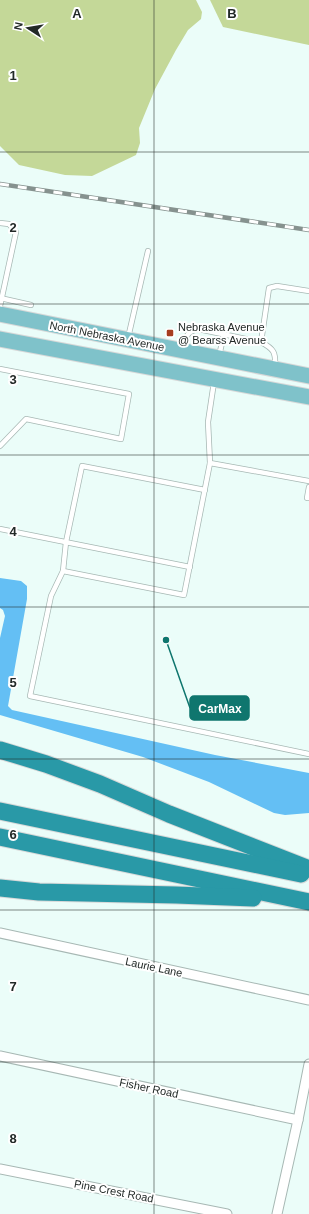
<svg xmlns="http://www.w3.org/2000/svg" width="309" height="1214" font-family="Helvetica,sans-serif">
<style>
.green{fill:#c4d898}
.water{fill:#64bff4}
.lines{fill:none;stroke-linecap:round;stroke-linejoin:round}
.lane-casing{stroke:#a7b8b4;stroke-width:6}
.street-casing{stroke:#a7b8b4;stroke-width:11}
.primary-casing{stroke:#d7d8d8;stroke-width:17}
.highway-casing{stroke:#d7d8d8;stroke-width:19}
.lane{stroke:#fff;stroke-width:4.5}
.street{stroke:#fff;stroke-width:9}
.primary{stroke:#7fc2ca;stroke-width:15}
.highway{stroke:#2999a7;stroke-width:17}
.rail-casing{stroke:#86928f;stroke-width:4.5}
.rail{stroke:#fff;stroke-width:3;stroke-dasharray:9;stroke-linecap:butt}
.grid{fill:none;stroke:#222927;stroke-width:1;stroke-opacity:0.55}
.poi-dot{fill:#a63e20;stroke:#fff;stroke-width:1.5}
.labels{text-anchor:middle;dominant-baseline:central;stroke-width:4;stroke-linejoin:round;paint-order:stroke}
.poi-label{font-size:11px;fill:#222927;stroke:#fff;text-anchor:start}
.street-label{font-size:11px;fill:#222927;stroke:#fff}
.grid-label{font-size:13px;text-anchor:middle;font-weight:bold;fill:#222927;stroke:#fff;stroke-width:4;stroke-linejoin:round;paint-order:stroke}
.leader{fill:none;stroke:#0f766e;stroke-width:1.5}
.callout-dot{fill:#0f766e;stroke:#fff;stroke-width:1.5}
.callout{fill:#0f766e;stroke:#0f766e;stroke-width:1.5}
.callout-label{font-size:12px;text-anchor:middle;font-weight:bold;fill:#fff}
</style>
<rect width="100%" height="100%" fill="#ebfdf9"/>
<!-- green -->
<g class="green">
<path d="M0,0h196l6,12 -1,7 -13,11 -12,20 -21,39 -16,39 1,15 -4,12 -44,21 -27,-1 -46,-10 -19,-19z"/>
<path d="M210,0h99v45l-86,-18z"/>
</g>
<!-- water -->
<path class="water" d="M0,578l21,3 6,5v13l-19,107 4,4 203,45 94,18v40l-24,2 -11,-2 -65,-31 -66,-25 -143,-42v-77l5,-22 -2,-6 -3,-2z"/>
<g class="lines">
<!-- lane casing -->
<g class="lane-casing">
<g id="lane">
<path d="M0,223l9,1 7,8 -16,74"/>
<path d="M0,298l31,7"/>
<path d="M128,338l20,-87"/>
<path d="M184,349c2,-11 1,-17 14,-20l63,13"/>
<path d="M219,356l5,-22"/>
<path d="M275,368c1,-16 -1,-19 -14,-26l8,-54 8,-2 32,5"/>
<path d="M0,369l129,25 -8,45 -95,-20 -26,27"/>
<path d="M210,463l99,18"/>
<path d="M309,487l-2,11h2"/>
<path d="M205,490l-123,-24 -16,76 -3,29 -12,25 -21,100 279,58"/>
<path d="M0,529l190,38"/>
<path d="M63,571l121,24 26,-132 -2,-41 6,-40"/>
</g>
</g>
<!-- street casing -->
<g class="street-casing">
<g id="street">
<path d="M0,933l309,67"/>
<path d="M0,1056l298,64"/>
<path d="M0,1169l227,45"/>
<path d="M277,1214l21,-94 11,-56"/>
</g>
</g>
<!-- primary casing -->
<g class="primary-casing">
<g id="primary">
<path d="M0,314l309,62"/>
<path d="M0,339l309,58"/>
</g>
</g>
<!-- highway casing -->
<g class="highway-casing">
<g id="highway">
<path d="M0,750l46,14 54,20 69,30 140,55"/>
<path d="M0,811l301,63"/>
<path d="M0,837l309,65"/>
<path d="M0,888l39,4 137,3 77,3"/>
</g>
</g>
<!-- lane -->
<use href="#lane" class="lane"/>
<!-- street -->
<use href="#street" class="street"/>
<!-- primary -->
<use href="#primary" class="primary"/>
<!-- highway -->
<use href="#highway" class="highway"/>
<!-- rail casing -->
<g class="rail-casing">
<path id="rail" d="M0,184l309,46"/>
</g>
<!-- rail -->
<use href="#rail" class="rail"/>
</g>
<!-- grid -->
<path class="grid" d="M154,0v1214M0,152h309M0,304h309M0,455h309M0,607h309M0,759h309M0,910h309M0,1062h309"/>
<!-- markers -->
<rect class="poi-dot" x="166" y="329" width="8" height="8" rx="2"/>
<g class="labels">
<!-- poi labels -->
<g class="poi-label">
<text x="178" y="327">Nebraska Avenue<tspan x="178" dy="13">@ Bearss Avenue</tspan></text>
</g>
<!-- street labels -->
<g class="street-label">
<text transform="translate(107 336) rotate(11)">North Nebraska Avenue</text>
<text transform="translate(154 967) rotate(12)">Laurie Lane</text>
<text transform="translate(149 1088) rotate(12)">Fisher Road</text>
<text transform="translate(114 1191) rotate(11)">Pine Crest Road</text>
</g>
</g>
<g class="grid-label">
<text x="77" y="18">A</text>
<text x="232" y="18">B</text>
<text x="13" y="80">1</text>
<text x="13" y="232">2</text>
<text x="13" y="384">3</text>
<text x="13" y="536">4</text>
<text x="13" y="687">5</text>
<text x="13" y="839">6</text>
<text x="13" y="991">7</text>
<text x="13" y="1143">8</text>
</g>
<!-- callouts -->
<path class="leader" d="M166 640L190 708"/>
<circle class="callout-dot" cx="166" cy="640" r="4"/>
<rect class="callout" x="190" y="696" width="59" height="24" rx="4"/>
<g class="callout-label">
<text x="220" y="713">CarMax</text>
</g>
<!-- north arrow -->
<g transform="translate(28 28) rotate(282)" stroke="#ffffff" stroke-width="3" paint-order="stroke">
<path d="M0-3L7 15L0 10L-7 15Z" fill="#222927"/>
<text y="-6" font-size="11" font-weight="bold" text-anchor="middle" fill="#222927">N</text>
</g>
</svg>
